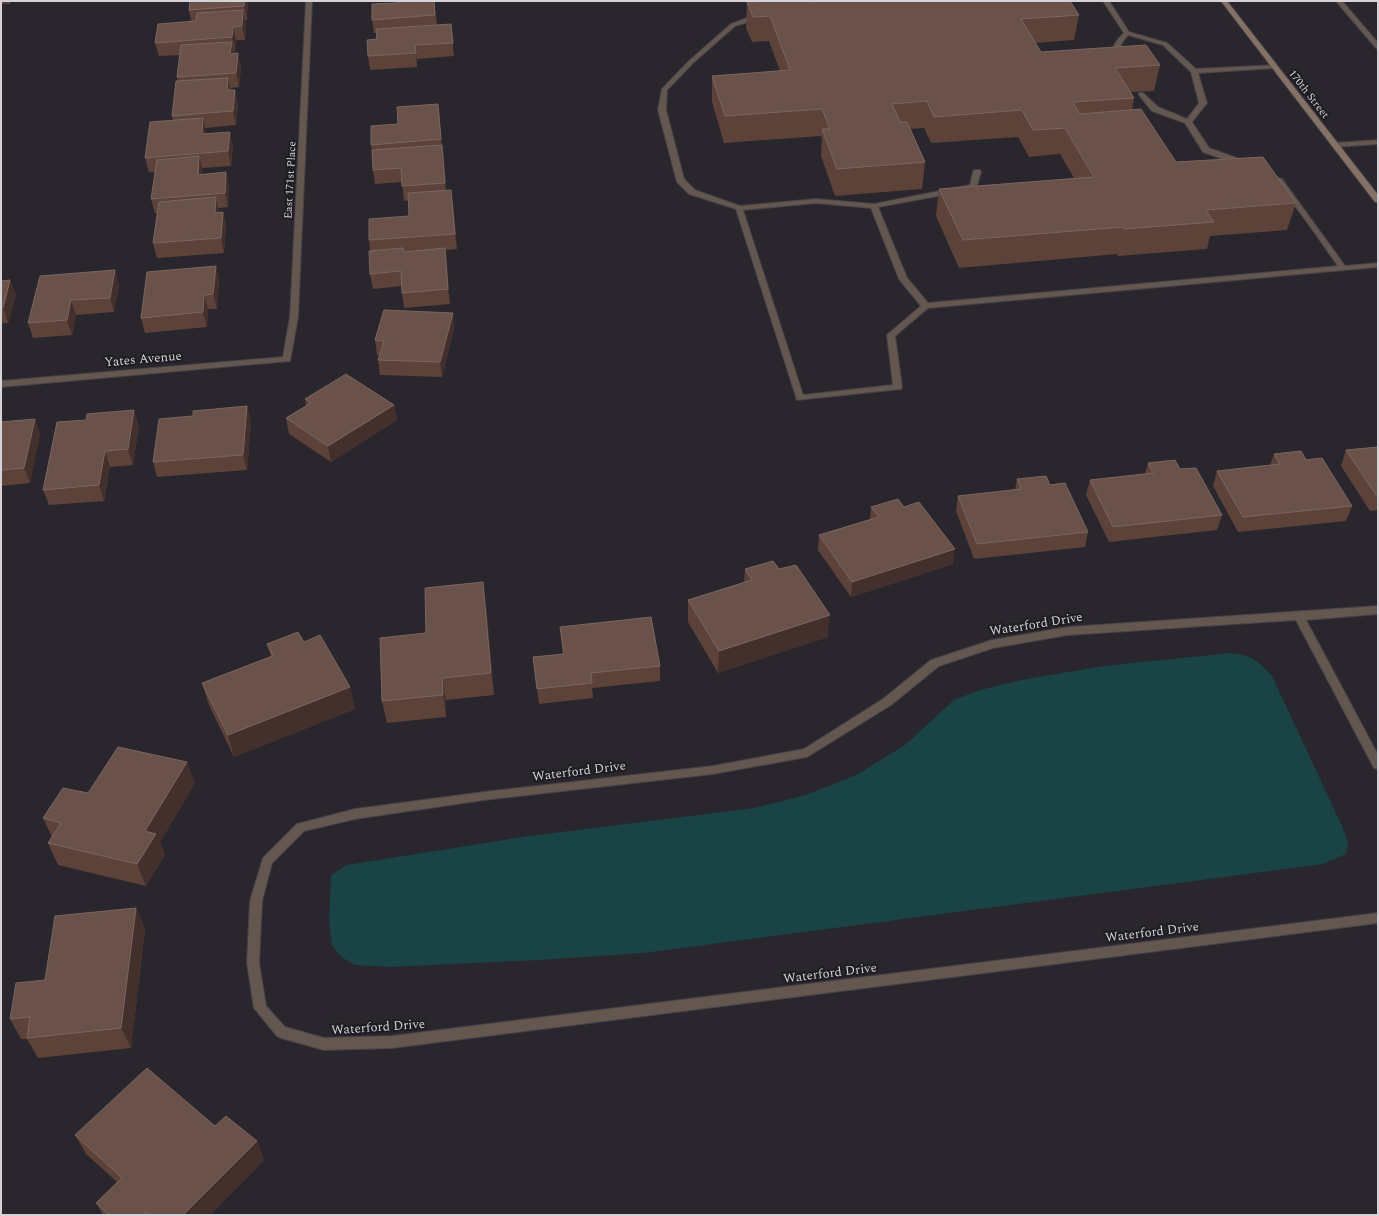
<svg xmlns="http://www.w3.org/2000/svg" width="1379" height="1216" font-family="Spectral,serif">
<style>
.water{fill:#1a4345}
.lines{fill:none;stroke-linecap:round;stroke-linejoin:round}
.lane-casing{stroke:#454248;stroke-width:2}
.street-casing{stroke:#454248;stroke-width:2}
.secondary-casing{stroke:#454248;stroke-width:2}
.lane{fill:#63574f;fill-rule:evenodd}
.street{fill:#63574f;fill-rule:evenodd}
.secondary{fill:#857265;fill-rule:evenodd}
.wall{fill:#5d4239}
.shaded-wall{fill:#43302d}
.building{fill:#6a524a;stroke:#7b6660}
.labels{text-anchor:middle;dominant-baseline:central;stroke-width:4;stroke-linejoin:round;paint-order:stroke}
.far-street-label{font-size:11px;fill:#d5d3d7;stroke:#1f1d23}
.street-label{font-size:13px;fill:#d5d3d7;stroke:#1f1d23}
</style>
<rect width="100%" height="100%" fill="#29262d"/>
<!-- water -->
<path class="water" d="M1230,653c21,2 28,7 42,23l70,150 6,17 -2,11 -23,10 -680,89 -104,7 -150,7 -34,-2 -14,-8 -9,-12 -3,-25 2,-45 16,-10 182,-29 225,-28 52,-13 50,-20 49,-30 49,-45 26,-10 41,-10 83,-14z"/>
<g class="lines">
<!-- lane casing -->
<g class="lane-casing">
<g id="lane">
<path d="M1103,1h6l20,31 38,11 29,26 80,-4v2l-2,1 -76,5 9,30 -15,19 17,26 39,14v4h-6l-39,-14 -18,-29 -33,-12 -13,-16v-2h4l15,14 29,12 12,-16 -8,-31 -28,-27 -35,-10c-7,8 -11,14 -6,24l-5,1c-8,-12 -2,-18 7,-27z"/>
<path d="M1336,1h6l36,42v6l-2,-1z"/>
<path d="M747,18h13l3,2 -3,2h-12l-13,4 -42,37 -26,27 -1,20 18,69 11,11 45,16 76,-7 58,5 96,-19 3,-13 1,-2h6l1,2 -5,17 -98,18 29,71 21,25 410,-37c-21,-29 -41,-62 -67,-87l4,-2 7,2 63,87 33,-3v4l-450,41 -33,28 7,51 -1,2 -104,11 -61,-191 -47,-15 -12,-12 -19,-72 4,-21 27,-28 42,-37zM816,203l55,5 28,71 22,27 -34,29 6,50 -90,10 -60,-185z"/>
</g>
</g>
<!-- street casing -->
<g class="street-casing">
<g id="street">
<path d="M306,1h6l-14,316 -8,44 -289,26v-6l282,-24 7,-40z"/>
<path d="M1378,140v4l-43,3 -4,-2 4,-2z"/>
<path d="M1378,606v8l-72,6 72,135v14l-4,-1 -78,-148 -228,15 -75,13 -54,18 -48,39 -84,52 -94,17 -229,26 -129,19 -51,12 -32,32 -10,38 -3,62 7,43 19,21 39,11 68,-2 986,-123v10l-986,125 -68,2 -43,-12 -4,-2 -23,-28 -7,-45 3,-62 13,-43 34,-34 58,-15 129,-17 229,-26 91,-17 79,-50 48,-39 61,-20 76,-13z"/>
</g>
</g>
<!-- secondary casing -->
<g class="secondary-casing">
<path id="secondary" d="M1221,1h6l151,194v7h-3z"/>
</g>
<!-- lane -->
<use href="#lane" class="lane"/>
<!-- street -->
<use href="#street" class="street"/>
<!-- secondary -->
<use href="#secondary" class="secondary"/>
</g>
<!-- wall -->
<g class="wall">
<path d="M1,1h10l-1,3h-9l1,2 -1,4z"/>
<path d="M190,1h58v1l-1,18h-2l1,4 -1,16h-9l-1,11h-1l7,16 -2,20 -8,1v2l7,14 -2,21 -31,3 1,6 27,12 -2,20 -29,2v6l24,-2 3,15 -1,20 -10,1 1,4h4l3,15 -2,26 -67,5 -4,-15 4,-30h-2l-4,-14 4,-27h-6l-4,-14 28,-38 -1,-4 6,-35 -1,-4 3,-22 -21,1 -4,-13 36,-22 -2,-11z"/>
<path d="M434,1l3,24 14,-1 3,32 -37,3v8l-47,3 -2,-14 9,-17 -1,-6h-2l-2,-13 25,-17z"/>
<path d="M747,2h64l268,13 -5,25 -39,3 6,9 119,13 -6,26 -23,1 3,6 -2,12 44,52 120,41 -9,27 -77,6 -3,13 -89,7 -1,-2 -158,14 -23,-52 3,-27 135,-11 -14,-24 -31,3 -11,-20 -87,6 -7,-15 -14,1 15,33 -3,27 -87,7 -14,-40 1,-17 -1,-3 -97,7 -12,-41v-26l68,-5 -11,-30 -17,1 -6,-14z"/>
<path d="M438,104l8,86 7,14 4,45 -12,1 5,54 -46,4 -2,-15v-7l-29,3 -3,-15v-23l-1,-11 40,-24v-16l-5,1 -2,-19 -27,2 -2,-14 -1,-18 -1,-7 27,-21z"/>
<path d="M216,266l3,14 -2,29h-9l-1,18 -62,6 -4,-15z"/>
<path d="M115,270l4,15 -5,27 -38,3 -4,20 -39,3 -5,-15z"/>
<path d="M10,280l6,15 -8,28h-7v-42z"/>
<path d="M453,313l1,15 -12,49 -62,-2 -2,-15 1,-5h-2l-2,-15z"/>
<path d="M305,399l89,6 3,15 -66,42 -42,-28 -3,-16 20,-12z"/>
<path d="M247,406l4,16 -4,48 -90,7 -4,-15 40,-46z"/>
<path d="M86,420l53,5 -6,40 -23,2 -6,34 -55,4 -6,-15z"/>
<path d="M1,422l39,12 -10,49 -29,3z"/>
<path d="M1378,447v63l-8,1 -29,-45 5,-16z"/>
<path d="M1274,454l32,6 46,46 -6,15 -108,11 -25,-46 4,-15 53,-6z"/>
<path d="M1148,463l32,6 42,46 -5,15 -108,12 -23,-47 4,-15 55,-6z"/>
<path d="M1017,479l33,6 38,47 -3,15 -111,12 -18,-48 2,-15 57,-6z"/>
<path d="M871,507h33l49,57 -102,33 -33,-47 1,-15 51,-16z"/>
<path d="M745,569l83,68 -110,36 -30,-51v-22l56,-18z"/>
<path d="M486,604l8,91 -48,5v17l-59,6 -5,-22 44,-68z"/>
<path d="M560,627l100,39v15l-68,7 1,10 -54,6 -6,-47 30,-3z"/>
<path d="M304,642l46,45 5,22 -121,48 -25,-52 -7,-22 69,-27 -4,-12z"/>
<path d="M195,783l-35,59 5,13 -19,31 -88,-21 -10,-22 4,-6 -9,-19 45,-25z"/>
<path d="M136,908l9,21 -14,119 -93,10 -11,-19h-6l-11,-20 35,-39z"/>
<path d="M215,1126l42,15 7,19 -54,55h-107l-7,-12 21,-21 -31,-28 -11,-19z"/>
</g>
<!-- shaded-wall -->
<g class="shaded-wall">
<path d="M245,1h3v1l-1,18 -3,-14z"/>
<path d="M243,10l3,14 -1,16 -3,-14z"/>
<path d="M233,27l3,13 -1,11 -3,-14z"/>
<path d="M232,42l3,14 -5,-2z"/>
<path d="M415,45l2,14v8l-1,-14z"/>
<path d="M238,53l3,14 -2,20 -3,-14z"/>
<path d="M228,78l3,14 -4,-2z"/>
<path d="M235,90l3,14 -2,21 -3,-14z"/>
<path d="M203,118l3,14 -1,16 -3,-14z"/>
<path d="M230,132l3,14 -2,20 -3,-15z"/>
<path d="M442,145l2,15 3,38 -2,-15z"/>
<path d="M199,156l4,15 -2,18 -3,-14z"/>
<path d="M226,172l3,15 -1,20 -3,-14z"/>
<path d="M451,190l2,14 4,45 -2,-15z"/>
<path d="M216,197l3,15 -1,15 -3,-14z"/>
<path d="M223,212l3,15 -2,26 -3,-15z"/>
<path d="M445,248l2,15 3,41 -2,-15z"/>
<path d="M216,266l3,14 -2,29 -4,-15z"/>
<path d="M115,270l4,15 -5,27 -4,-14z"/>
<path d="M10,280l6,15 -8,28 -5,-15z"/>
<path d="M204,295l4,14 -1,18 -4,-15z"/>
<path d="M71,300l5,15 -4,20 -5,-15z"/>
<path d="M453,313l1,15 -12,49 -2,-15z"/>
<path d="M394,405l3,15 -66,42 -3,-16z"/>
<path d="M247,406l4,16 -4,48 -4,-15z"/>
<path d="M134,410l5,15 -6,40 -5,-16z"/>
<path d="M35,419l5,15 -10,49 -6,-15z"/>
<path d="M105,451l5,16 -6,34 -5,-16z"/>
<path d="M955,549l-2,15 -102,33 1,-15z"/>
<path d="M483,582l3,22 8,91 -3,-22z"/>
<path d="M830,615l-2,22 -110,36 1,-22z"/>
<path d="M442,678l4,22v17l-3,-22z"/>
<path d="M350,687l5,22 -121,48 -6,-22z"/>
<path d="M187,762l8,21 -35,59 5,13 -19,31 -9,-22 8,-33z"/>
<path d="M136,908l9,21 -14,119 -10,-20z"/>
<path d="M257,1141l7,19 -54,55h-27z"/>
</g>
<!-- building -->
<g class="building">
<path d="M190,1h55l-1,5 -55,4z"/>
<path d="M397,1h37l1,14 -63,5v-16l25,-1z"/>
<path d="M769,1h42v1l12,-1h247l9,14 -58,4 20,33 105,-7 14,20 -45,3 19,30 -61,4 7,12 61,-5 35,53 87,-5 33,46 -90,7 8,12 -90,7 -1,-2 -160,13 -24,-51 155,-12 -29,-49 -32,2 -11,-20 -88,7 -7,-16 -35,3 8,18h7l18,40 -88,7 -15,-40h8l-8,-20 -97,7 -13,-40 78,-6 -20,-54 -17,1 -6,-15z"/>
<path d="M243,10l-1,16 -9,1 -1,10 -77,6 3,-19 38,-3 1,-8z"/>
<path d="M451,24l2,19 -38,2 1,8 -48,3 -1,-16 10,-1 -1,-10z"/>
<path d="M232,42l-2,12 8,-1 -2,20 -59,4 4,-32z"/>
<path d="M228,78l-1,12h8l-2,21 -61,5 4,-35z"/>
<path d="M438,104l3,35 -70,6v-19l27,-2 -1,-17z"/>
<path d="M203,118l-1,16 28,-2 -2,19 -83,7 5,-36z"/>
<path d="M442,145l3,38 -43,3 -1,-18 -28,2 -1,-20z"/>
<path d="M199,156l-1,19 28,-3 -1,21 -74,6 6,-39z"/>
<path d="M451,190l4,44 -86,6v-21l40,-3 -1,-23z"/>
<path d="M216,197l-1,16 8,-1 -2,26 -68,5 6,-41z"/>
<path d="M403,248l1,4 41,-4 3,41 -46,4 -1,-22 -31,3 -1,-23z"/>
<path d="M216,266l-3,28 -9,1 -1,17 -62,6 6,-46z"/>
<path d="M115,270l-5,28 -39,2 -4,20 -39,3 12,-47z"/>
<path d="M10,280l-7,28h-2v-27z"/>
<path d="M384,310l69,3 -13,49 -62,-2 6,-19 -9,-1z"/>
<path d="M346,374l48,31 -66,41 -42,-28 25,-15 -6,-4z"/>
<path d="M247,406l-4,49 -90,7 6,-43 34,-3v-5z"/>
<path d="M134,410l-6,39 -23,2 -6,34 -56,5 14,-68 29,-2 1,-6z"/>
<path d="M35,419l-11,49 -23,2v-48z"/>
<path d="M1378,447v48h-2l-30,-45z"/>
<path d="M1301,451l5,9 16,-2 30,48 -109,11 -26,-46 63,-7 -6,-10z"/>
<path d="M1175,460l5,9 16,-1 26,47 -109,12 -23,-47 63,-7 -5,-10z"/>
<path d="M1046,476l4,9 15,-2 23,49 -111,12 -19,-48 63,-7 -4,-10z"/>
<path d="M898,499l6,8 15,-5 36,47 -103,33 -33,-47 60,-18 -8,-10z"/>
<path d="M773,561l6,8 17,-4 34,50 -111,36 -31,-51 64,-20 -7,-11z"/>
<path d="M483,582l8,91 -49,5 1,17 -61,6 -2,-63 46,-5 -1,-45z"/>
<path d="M651,617l9,49 -69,7 1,10 -55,6 -4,-32 31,-3 -4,-27z"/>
<path d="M298,632l6,10 16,-7 30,52 -122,48 -26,-52 71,-27 -6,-12z"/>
<path d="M118,747l69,15 -42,69 11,3 -19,30 -89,-21 13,-20 -18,-5 20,-30 25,5z"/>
<path d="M136,908l-15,120 -94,10 3,-21 -20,2 6,-36 29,-3 10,-64z"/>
<path d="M147,1068l68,58 11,-10 31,25 -74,74h-34l-3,-3 -3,3h-34l-13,-12 26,-25 -47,-43z"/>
</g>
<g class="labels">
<!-- far-street labels -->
<g class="far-street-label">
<text transform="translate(1309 94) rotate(52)">170th Street</text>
<text transform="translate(290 180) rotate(-87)">East 171st Place</text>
</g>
<!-- street labels -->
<g class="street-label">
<text transform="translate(143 359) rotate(-5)">Yates Avenue</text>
<text transform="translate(1036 624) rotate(-9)">Waterford Drive</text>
<text transform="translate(579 771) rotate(-7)">Waterford Drive</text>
<text transform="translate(1152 932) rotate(-7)">Waterford Drive</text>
<text transform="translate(830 973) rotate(-7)">Waterford Drive</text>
<text transform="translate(378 1027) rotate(-4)">Waterford Drive</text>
</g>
</g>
<!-- border -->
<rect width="1379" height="1216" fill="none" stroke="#d5d3d7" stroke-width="4"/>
</svg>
